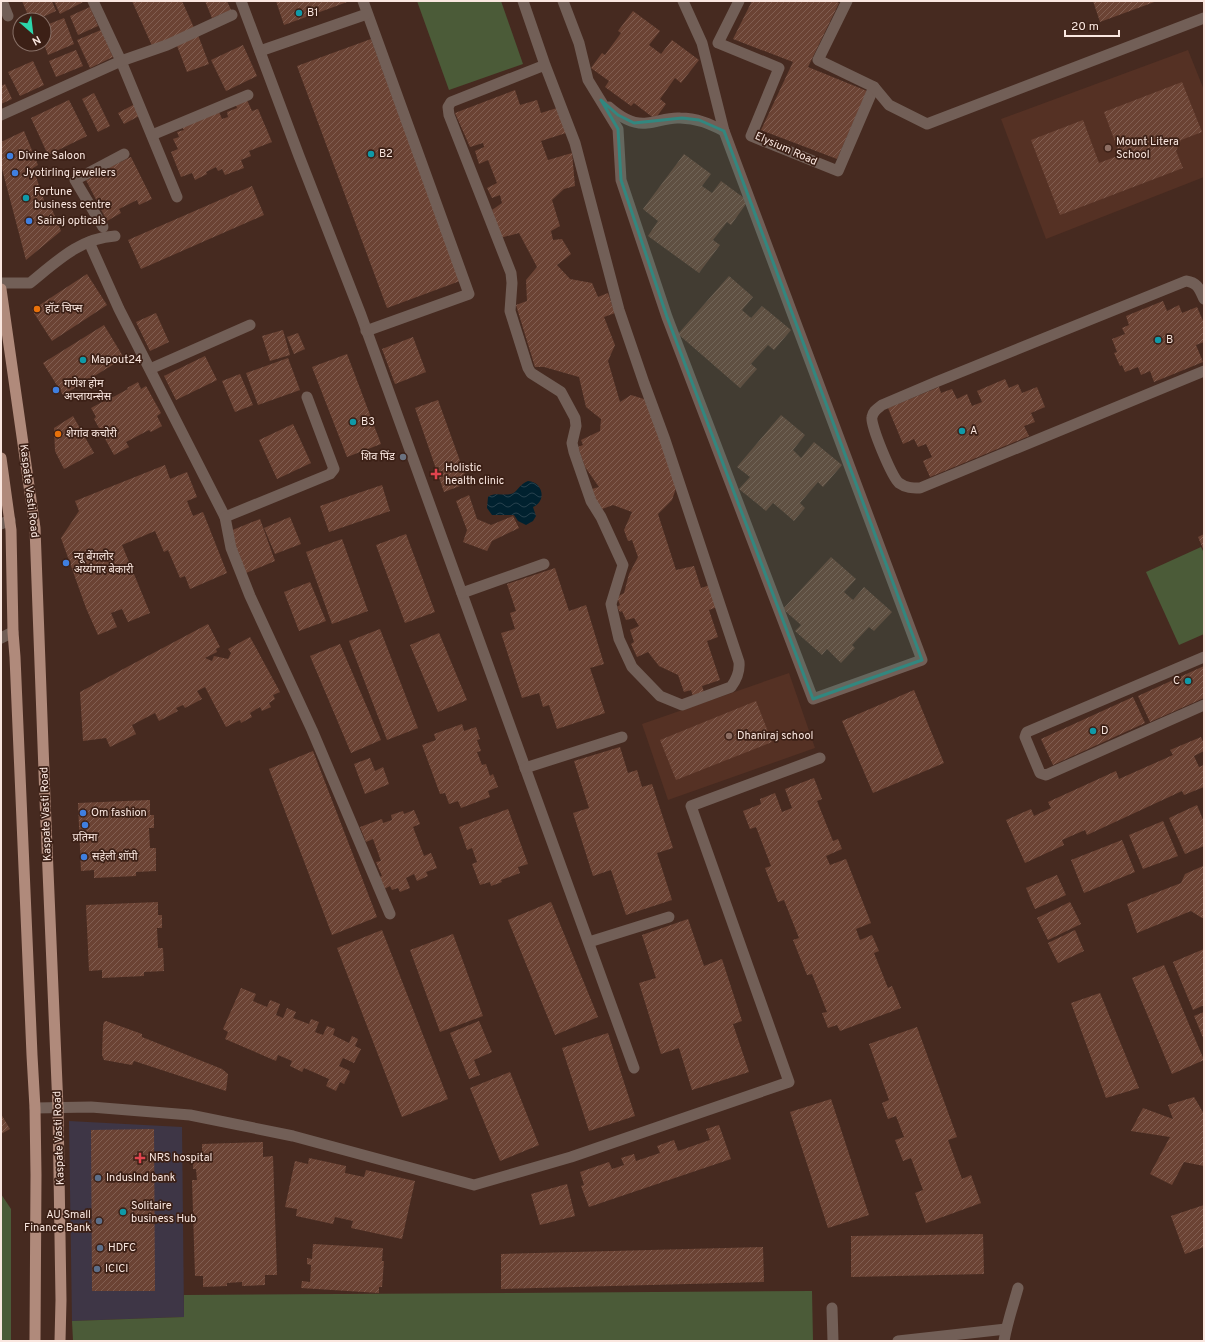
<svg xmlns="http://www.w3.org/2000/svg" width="1205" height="1342" font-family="Overpass,'Noto Sans Devanagari',sans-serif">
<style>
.commercial{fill:#3e3646}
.built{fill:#553124}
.green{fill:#4b5b38}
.water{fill:url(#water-waves)}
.building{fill:url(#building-hatch)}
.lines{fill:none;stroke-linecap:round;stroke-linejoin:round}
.minor{stroke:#725f57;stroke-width:11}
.primary{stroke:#b08a7b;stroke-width:11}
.marked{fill:#32877f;fill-opacity:0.2;stroke:#32877f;stroke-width:3;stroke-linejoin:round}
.culture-dot{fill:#0f9aa8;stroke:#3c2016;stroke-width:1.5}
.education-dot{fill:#8d6e63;stroke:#3c2016;stroke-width:1.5}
.shop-dot{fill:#3f7fe0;stroke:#3c2016;stroke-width:1.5}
.food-dot{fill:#e8710a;stroke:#3c2016;stroke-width:1.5}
.worship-dot{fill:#6b7280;stroke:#3c2016;stroke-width:1.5}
.health-dot{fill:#e0444e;stroke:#3c2016;stroke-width:1.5}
.service-dot{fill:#5c6f8a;stroke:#3c2016;stroke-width:1.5}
.labels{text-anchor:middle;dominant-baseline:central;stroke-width:3.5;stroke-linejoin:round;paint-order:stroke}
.poi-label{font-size:11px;fill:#fae7e0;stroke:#3c2016;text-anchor:start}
.street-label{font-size:11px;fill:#fae7e0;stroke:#3c2016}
</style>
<defs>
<pattern id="water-waves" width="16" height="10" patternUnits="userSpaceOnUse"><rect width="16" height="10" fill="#00212f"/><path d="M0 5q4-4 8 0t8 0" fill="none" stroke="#26414d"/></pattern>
<pattern id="building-hatch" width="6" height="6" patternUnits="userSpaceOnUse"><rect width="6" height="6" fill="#6b4334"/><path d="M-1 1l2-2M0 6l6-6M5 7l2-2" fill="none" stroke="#815e51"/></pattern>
</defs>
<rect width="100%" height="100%" fill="#462a20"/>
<!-- commercial -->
<path class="commercial" d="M69,1121l113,6 2,190 -112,4z"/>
<!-- built -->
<g class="built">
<path d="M1188,50l16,40v87l-158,62 -45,-120z"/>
<path d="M789,673l26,75 -147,52 -26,-76z"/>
</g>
<!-- green -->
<g class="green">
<path d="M417,1h84l22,63 -74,26z"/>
<path d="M1201,547l3,6v81l-25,11 -33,-73z"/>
<path d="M1,1194l10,15v132h-10z"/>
<path d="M812,1291l1,50h-740l-1,-20 112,-4v-22z"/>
</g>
<!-- water -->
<path class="water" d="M528,481c15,1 19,20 5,26l3,9 -3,5 -7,4 -8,-4 -4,-6h-22l-5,-7 1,-11c7,-5 15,-1 23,-3 6,-1 8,-10 17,-13z"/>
<!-- building -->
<g class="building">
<path d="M22,1h30l4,10 -20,9h-6z"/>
<path d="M54,1h31l-25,13z"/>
<path d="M132,1h50l13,29 -42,18z"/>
<path d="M205,1h22l4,9 -19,8z"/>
<path d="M276,1h74l-66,24z"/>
<path d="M752,1h82l5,2 -31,64 59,24 -30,68 -76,-29 32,-68 -60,-23z"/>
<path d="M1093,1h64l-57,21z"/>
<path d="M90,7l8,19 -20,9 -8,-19z"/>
<path d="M633,11l27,20 -11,14 12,9 11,-14 27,20 -18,23 -6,-5 -15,21 6,5 -11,15 -21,-16 -3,3 -26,-19 4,-6 -18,-13 11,-15 3,2 16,-22 -3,-2z"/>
<path d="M64,18l10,26 -26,11 -4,-11v-18z"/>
<path d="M101,30l12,27 -23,11 -13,-28z"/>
<path d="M198,35l11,29 -22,8 -11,-29z"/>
<path d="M371,39l89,242 -73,27 -90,-242z"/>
<path d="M243,45l14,31 -31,15 -15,-31z"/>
<path d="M76,50l7,16 -27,11 -7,-16z"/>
<path d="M33,61l11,24 -24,11 -12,-24z"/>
<path d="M1182,82l20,50 -21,8 -5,11 7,17 -123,47 -29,-75 52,-20 16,43 21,-8 -16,-43z"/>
<path d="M5,84l7,15 -11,5v-18z"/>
<path d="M515,90l5,15 17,-5 4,13 16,-5 9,25 -25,8 7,19 24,-7 3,33 -11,3 -12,11 8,26 -9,5 2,9 9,-1 9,15 -14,11 13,14 22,4 6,14 10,-4 7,20 -11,4 11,28 -7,16 12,41 11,-7 16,5 30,85 -5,15 -14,14 18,56 18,-4 7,22 9,-3 7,22 -8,3 9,27 -11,4 13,39 -18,6 2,6 -11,4 -2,-6 -7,2 -6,-17 -19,-9 -11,-14 -11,5 -6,-13 3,-2 -4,-12 9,-4 -5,-8 -8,2 -4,-9 -2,1 -3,-5 3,-2 -3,-8 7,-4 5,-19 9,-17 -6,-17 -4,1 -4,-11 8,-18 -19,-7 -11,4 -5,-5 -5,-15 7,-2 -14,-20 -7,-20 5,-2 -2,-5 19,-9 1,-12 -15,-12 -7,-30 -35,-10h-9l-19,-62 11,-4 -1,-21 11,-13 -18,-34 -19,5 -8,-28 10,-7 -2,-8 -8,3 -5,-10 10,-5 -9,-23 -9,4 -4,-13 9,-4 -1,-4 -13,4 -15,-34z"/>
<path d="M94,93l16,33 -12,6 -16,-33z"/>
<path d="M69,100l18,36 -39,19 -17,-37z"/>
<path d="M247,100l5,11 6,-2 14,33 -23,9 2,5 -10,4 3,8 -19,7 -3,-6 -4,2 -2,-4 -10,5 1,2 -12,6 -3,-7 -11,4 -10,-25 7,-3 -5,-10 6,-2 -2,-5 7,-2 -2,-3 37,-15 3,7 6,-2 -1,-5 10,-4 -1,-3z"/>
<path d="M135,104l6,11 -17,9 -6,-11z"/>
<path d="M24,131l14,34 -5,3 14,41 4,-2 10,24 -35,29 -25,-95v-23z"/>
<path d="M684,154l27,20 -9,12 10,7 9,-12 27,20 -17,24 -4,-3 -14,18 7,5 -21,28 -51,-37 10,-15 -15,-12z"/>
<path d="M131,157l21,42 -13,6 -2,-5 -18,9 2,4 -14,8 -21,-41 15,-7 1,2 8,-4 -2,-3z"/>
<path d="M252,186l12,29 -123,54 -13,-29z"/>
<path d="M87,274l20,31 -55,36 -20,-31z"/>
<path d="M729,276l24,21 -11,13 9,8 11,-12 29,24 -17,20 -6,-5 -17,19 6,5 -17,19 -62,-54z"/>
<path d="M1163,301l4,10 12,-6 3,8 15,-6 7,16v19l-8,3 7,17 -49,20 -4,-11 -9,4 -3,-8 -13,5 -3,-7 -2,1 -6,-13 3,-1 -5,-13 13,-5 -3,-6 7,-3 -3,-9z"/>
<path d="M156,313l13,29 -19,9 -14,-29z"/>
<path d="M104,325l20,33 -61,37 -20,-32z"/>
<path d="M283,330l7,25 -20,6 -8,-25z"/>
<path d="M298,333l7,16 -11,5 -7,-17z"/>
<path d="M413,337l13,35 -31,12 -13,-35z"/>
<path d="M347,354l34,90 -34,13 -35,-90z"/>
<path d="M205,356l12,24 -41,20 -12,-24z"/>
<path d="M288,358l12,32 -42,15 -12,-32z"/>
<path d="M240,374l13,31 -18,7 -13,-31z"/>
<path d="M1005,379l4,9 9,-4 4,9 15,-6 8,20 -14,6 4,9 -11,4 5,10 -99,41 -7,-16 9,-4 -6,-13 -8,3 -4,-8 -11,5 -15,-36 51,-21 2,6 11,-4 5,10 10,-5 5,12 10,-4 -5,-11z"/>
<path d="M138,382l3,7 5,-3 15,27 -4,3 5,10 -11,6 -2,-2 -23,12 3,5 -15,8 -20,-36 2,-2 -5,-9 13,-7v1l24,-13 -1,-1z"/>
<path d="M438,400l30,83 -24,9 -29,-84z"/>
<path d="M781,415l24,20 -12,15 8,8 13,-16 28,23 -19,22 -5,-5 -18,21 5,5 -11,13 -21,-18 -7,8 -27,-22 11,-12 -13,-10z"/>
<path d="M73,416l21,37 -30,16 -9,-18 -1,-23z"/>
<path d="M293,424l18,39 -34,16 -18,-39z"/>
<path d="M165,465l5,14 17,-7 10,25 -10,4 6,15 10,-4 24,61 -37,16 -5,-13 -5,2 -12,-28 -4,2 -9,-21 -33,14 28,68 -22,9 -6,-13 -11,4 6,14 -19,8 -12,-27 -25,-70 18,-27 -4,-10z"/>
<path d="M382,485l8,26 -61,21 -9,-26z"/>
<path d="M469,495l8,24 14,6 22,-9 6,12 -27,13 -5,10 -24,-9 4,-12 -11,-29z"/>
<path d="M290,517l11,27 -26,10 -11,-26z"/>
<path d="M260,519l15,42 -29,12 -16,-42z"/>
<path d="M406,534l29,78 -30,11 -29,-78z"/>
<path d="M1204,534v17l-6,-14z"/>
<path d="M342,539l26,72 -36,13 -26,-72z"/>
<path d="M831,557l25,22 -12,13 9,8 11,-13 28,25 -18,19 -5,-4 -17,18 3,3 -14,15 -14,-14 -5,6 -27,-24 6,-6 -18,-16z"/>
<path d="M555,568l14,43 17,-6 18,59 -14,4 15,45 -48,16 -8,-24 -6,2 -4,-14 -17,5 -21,-65 14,-4 -5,-16 6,-2 -9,-27z"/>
<path d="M310,582l16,39 -27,10 -15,-39z"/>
<path d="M208,624l12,23 -4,2 1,3 -12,6 7,3 2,-5 14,3 3,-6 -3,-4 22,-12 30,55 -7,3 2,4 -6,4 2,4 -9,4 -2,-4 -10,6 2,4 -11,6 -1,-3 -14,7 -21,-40 -8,4 5,8 -17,9 -2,-3 -7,3 2,3 -19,10 -4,-8 -23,12 4,9 -26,13 -4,-9 -23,3 -3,-49z"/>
<path d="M380,629l38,99 -31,12 -38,-99z"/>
<path d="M439,633l28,67 -29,12 -28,-67z"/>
<path d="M340,644l41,96 -30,13 -41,-97z"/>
<path d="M1204,666v32l-54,24 -12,-26z"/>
<path d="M914,690l30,73 -71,30 -31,-72z"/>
<path d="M1133,697l12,26 -92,42 -12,-26z"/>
<path d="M756,701l16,41 -96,38 -16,-40z"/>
<path d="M462,724l2,7 12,-4 4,12 -3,1 4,11 -4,1 5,13 4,-1 4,12 3,-2 5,13 -10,4 2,6 -29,11 -3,-7 -9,3 -4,-11 -5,1 -18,-49 14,-5 -2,-6z"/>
<path d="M1201,737l3,7v7l-10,5 5,11 5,-2v22l-20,8 -2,-4 -95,44 -2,-5 -23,10 2,5 -39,18 -19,-43 25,-11 3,7 17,-8 -3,-6 68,-31 3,8 54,-24 -3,-5z"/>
<path d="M620,747l8,26 9,-3 5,17 10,-3 21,64 -16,5 15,47 -46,15 -15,-45 -18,6 -20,-63 16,-5 -15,-47z"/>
<path d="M313,751l64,166 -45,18 -63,-166z"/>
<path d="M370,758l5,13 8,-4 6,17 -24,10 -11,-30z"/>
<path d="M814,778l8,21 -5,2 16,40 5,-2 4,10 -16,7 4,9 16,-6 25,64 -15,6 4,11 12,-5 7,16 -5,2 14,35 4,-2 9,22 -61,23 -3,-6 -9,3 -6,-15 5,-1 -15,-38 -5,1 -14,-35 6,-2 -15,-38 -6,2 -13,-34 6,-2 -15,-39 -6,2 -7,-18 18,-7 -1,-5 15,-6 7,19 10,-4 -7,-19z"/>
<path d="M150,800v15h4v13h-5l1,20h6v23l-20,1v4l-42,2v-8l-13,1 -3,-68z"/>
<path d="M1197,805l7,17v24l-19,8 -16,-36z"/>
<path d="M508,809l20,55 -10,3 2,6 -19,7 1,2 -11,4 -1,-4 -10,3 -8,-21 5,-2 -5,-14 -5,2 -8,-23z"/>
<path d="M414,810l6,14 -7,3 11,29 7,-3 6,15 -11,4 2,4 -11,5 -3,-7 -8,4 4,10 -10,4 -2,-4 -6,2 -2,-4 -6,3 -5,-12 3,-1 -6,-14 5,-1 -8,-22 -7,3 -6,-15 22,-8 1,4 9,-3 -1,-5 12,-4 1,3z"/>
<path d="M1163,821l15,35 -35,13 -14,-34z"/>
<path d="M1122,840l13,32 -51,21 -13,-33z"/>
<path d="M1203,866l1,1v51h-2l-11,-7 -54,22 -10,-29 54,-21 4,-9z"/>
<path d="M1057,875l9,20 -31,14 -9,-21z"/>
<path d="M158,902v13h4v13h-5l1,20h5l1,23 -20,1v4l-42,2v-8l-13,1 -3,-66z"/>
<path d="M551,902l47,115 -43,18 -47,-115z"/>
<path d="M1070,902l11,22 -33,16 -11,-22z"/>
<path d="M688,919l16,47 18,-7 20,62 -9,3 16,48 -57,18 -13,-42 -18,6 -22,-71 17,-5 -14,-43z"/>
<path d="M382,930l66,169 -46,18 -65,-169z"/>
<path d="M1075,930l9,21 -26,12 -10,-20z"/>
<path d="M453,934l30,82 -43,16 -30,-82z"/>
<path d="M1204,949v56l-11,5 -20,-48z"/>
<path d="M1164,965l40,95 -32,14 -40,-96z"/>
<path d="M241,988l15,6 -3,7 14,6 3,-7 10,4 -4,11 7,3 4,-10 9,4 -3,6 16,6 2,-5 8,3 -4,10 8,3 4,-9 8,3 -2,6 16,8 3,-7 6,3 -3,7 6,3 -7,14 -11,-5 -4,8 11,5 -6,13 -4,-2 -4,9 -10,-5 3,-7 -25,-11 -2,4 -12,-6 2,-5 -14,-6 -2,6 -51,-22 3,-7 -5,-3z"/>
<path d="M1100,993l39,95 -33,10 -35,-95z"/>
<path d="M1204,1012v28l-10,-24z"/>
<path d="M106,1021l36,13v3l80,32 6,5 -2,17 -92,-30 -2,4 -28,-5 -2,-5 1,-29 1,-4z"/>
<path d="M479,1021l13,31 -18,8 6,15 -11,4 -19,-46z"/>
<path d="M917,1027l40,110 -9,3 14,39 9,-4 10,28 -55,20 -11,-30 8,-3 -12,-32 -8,3 -8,-21 9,-3 -8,-21 -8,3 -6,-16 7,-3 -20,-56z"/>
<path d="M608,1033l27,83 -46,15 -27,-83z"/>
<path d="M510,1072l29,73 -39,16 -30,-73z"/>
<path d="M1194,1097l10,17v52l-20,-4 -12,23 -22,-11 20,-37 -39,-6 12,-23 30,11 -5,-14z"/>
<path d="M831,1099l38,116 -41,13 -38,-116z"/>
<path d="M1,1114l9,15 -9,5z"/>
<path d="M719,1125l12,34 -142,48 -8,-21 3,-1 -4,-13 29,-10 3,7 12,-4 -3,-7 13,-4 2,7 24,-8 -3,-7 17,-6 4,11 32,-11 -4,-11z"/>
<path d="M154,1129l1,162h-63l-1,-161z"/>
<path d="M263,1142v15l10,-1 4,119h-12v10l-23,1v-4l-15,1v3l-24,1v-11h-8l-3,-96h5l-1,-11h-3v-14l9,-1v-10z"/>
<path d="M309,1158l37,8 -1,7 19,4 2,-7 49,11 -13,58 -51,-11 2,-7 -18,-4 -2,7 -37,-8 1,-7 -12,-2 10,-46 13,3z"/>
<path d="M567,1184l8,32 -35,9 -9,-31z"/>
<path d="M1204,1205v42l-19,7 -14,-38z"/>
<path d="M983,1234l1,40 -133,3v-41z"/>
<path d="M313,1244l70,4 -1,13h2l-2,26h-3v6l-78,-5 1,-7 8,1 1,-17 -4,-1v-6l5,1z"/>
<path d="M763,1247l1,35 -263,7v-35z"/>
</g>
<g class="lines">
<!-- minor -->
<g class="minor">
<path d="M2,1l6,15"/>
<path d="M93,1l28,60 56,136"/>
<path d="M241,1l58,155 62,159 273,753"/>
<path d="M363,1l106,293 -103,37"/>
<path d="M523,1l22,64 30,78 44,167 25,73 21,57 74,222c1,10 -2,17 -8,25l-49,18 -22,-9 -28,-29 -13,-28 -8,-35 12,-39 -22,-48 -10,-16 -17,-49 -2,-9 4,-17 -1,-8 -14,-26 -30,-19 -3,-5 -18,-57 2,-28 -1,-10 -62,-158 -1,-8 3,-5 94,-37"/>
<path d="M563,1l16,42 9,37 30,49 3,51 46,137 146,382 109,-39 -198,-529 -22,-88 -19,-42"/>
<path d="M739,1l-21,42 61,25 -28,68 87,35 36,-84"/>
<path d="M847,1l-29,59 56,27 15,18 38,19 277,-106"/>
<path d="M260,51l107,-37"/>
<path d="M609,107c10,9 23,18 38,16 11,-1 21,-6 33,-5 17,0 30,6 44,13"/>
<path d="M1,115l120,-54 46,-16 65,-30"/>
<path d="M152,135l96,-40"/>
<path d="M103,227l-28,-47 49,-26"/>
<path d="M89,242l30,67 106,208 105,-43 4,-5 -27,-72"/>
<path d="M1,283h29c26,-21 50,-45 85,-47"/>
<path d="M1204,299c-5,-11 -6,-16 -18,-18l-250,101 -54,23c-5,4 -9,6 -10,12 -2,8 20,60 27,66 7,5 13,5 21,5l284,-117"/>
<path d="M150,369l100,-44"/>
<path d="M225,517l6,31 19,48 62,134 78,184"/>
<path d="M1,524l9,-4"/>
<path d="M462,593l82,-29"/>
<path d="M1,638l12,-6"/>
<path d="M1204,657l-177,75 -1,2 -1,3 15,36 6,2 158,-70"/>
<path d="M525,768l97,-31"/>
<path d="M589,942l80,-25"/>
<path d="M35,1108l56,-1 99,8 103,21 181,49 97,-28 218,-75 -98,-276 129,-48"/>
<path d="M832,1308l1,33"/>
<path d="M898,1341l108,-12"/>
<path d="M1004,1341c3,-18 9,-35 14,-53"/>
</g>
<!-- primary -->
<g class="primary">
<path d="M1,289l34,239 10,271 13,309 3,192 -1,41"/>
<path d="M1,458l10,72 2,102 2,25 17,398 3,53 1,67 -1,166"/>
</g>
</g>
<!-- marked area -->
<path class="marked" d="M601,100l17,15 16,8 48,-5 17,2 25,11 198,529 -109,39 -146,-382 -46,-137 -3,-51z"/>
<!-- markers -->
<g class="culture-dot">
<circle cx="299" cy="13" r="4"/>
<circle cx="371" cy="154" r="4"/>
<circle cx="26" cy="198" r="4"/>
<circle cx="1158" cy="340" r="4"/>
<circle cx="83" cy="360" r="4"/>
<circle cx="353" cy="422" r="4"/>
<circle cx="962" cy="431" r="4"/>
<circle cx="1188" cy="681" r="4"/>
<circle cx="1093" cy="731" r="4"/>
<circle cx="123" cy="1212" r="4"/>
</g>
<g class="education-dot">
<circle cx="1108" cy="148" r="4"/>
<circle cx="729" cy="736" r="4"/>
</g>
<g class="shop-dot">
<circle cx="10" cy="156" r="4"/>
<circle cx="15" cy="173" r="4"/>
<circle cx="29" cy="221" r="4"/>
<circle cx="56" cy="390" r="4"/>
<circle cx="66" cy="563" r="4"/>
<circle cx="83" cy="813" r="4"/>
<circle cx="85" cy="825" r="4"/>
<circle cx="84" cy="857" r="4"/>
</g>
<g class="food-dot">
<circle cx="37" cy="309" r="4"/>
<circle cx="58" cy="434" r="4"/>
</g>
<circle class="worship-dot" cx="403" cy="457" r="4"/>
<g class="health-dot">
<path d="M434 468h4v4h4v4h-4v4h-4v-4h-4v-4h4z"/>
<path d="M138 1152h4v4h4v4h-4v4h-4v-4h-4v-4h4z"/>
</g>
<g class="service-dot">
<circle cx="98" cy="1178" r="4"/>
<circle cx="99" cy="1221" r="4"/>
<circle cx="100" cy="1248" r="4"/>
<circle cx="97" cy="1269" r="4"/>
</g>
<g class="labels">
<!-- poi labels -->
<g class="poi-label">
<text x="307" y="13">B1</text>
<text x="1116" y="142">Mount Litera<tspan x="1116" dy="13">School</tspan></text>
<text x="379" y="154">B2</text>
<text x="18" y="156">Divine Saloon</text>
<text x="23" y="173">Jyotirling jewellers</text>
<text x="34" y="192">Fortune<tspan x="34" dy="13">business centre</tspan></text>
<text x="37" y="221">Sairaj opticals</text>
<text x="45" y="309">हॉट चिप्स</text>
<text x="1166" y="340">B</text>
<text x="91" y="360">Mapout24</text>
<text x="64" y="384">गणेश होम<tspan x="64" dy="13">अप्लायन्सेस</tspan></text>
<text x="361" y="422">B3</text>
<text x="970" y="431">A</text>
<text x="66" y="434">शेगांव कचोरी</text>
<text x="395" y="457" text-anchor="end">शिव पिंड</text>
<text x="445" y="468">Holistic<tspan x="445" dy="13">health clinic</tspan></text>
<text x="74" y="557">न्यू बेंगलोर<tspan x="74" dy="13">अय्यंगार बेकारी</tspan></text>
<text x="1180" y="681" text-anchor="end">C</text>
<text x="1101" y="731">D</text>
<text x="737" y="736">Dhaniraj school</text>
<text x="91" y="813">Om fashion</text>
<text x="85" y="838" text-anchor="middle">प्रतिमा</text>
<text x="92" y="857">सहेली शॉपी</text>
<text x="149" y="1158">NRS hospital</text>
<text x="106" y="1178">IndusInd bank</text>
<text x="131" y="1206">Solitaire<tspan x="131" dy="13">business Hub</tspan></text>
<text x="91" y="1215" text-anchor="end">AU Small<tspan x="91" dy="13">Finance Bank</tspan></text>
<text x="108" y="1248">HDFC</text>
<text x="105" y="1269">ICICI</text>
</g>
<!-- street labels -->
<g class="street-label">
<text transform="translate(786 149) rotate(24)">Elysium Road</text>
<text transform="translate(29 491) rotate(83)">Kaspate Vasti Road</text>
<text transform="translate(46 814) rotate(-92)">Kaspate Vasti Road</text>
<text transform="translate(59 1138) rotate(-92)">Kaspate Vasti Road</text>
</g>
</g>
<!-- border -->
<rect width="1205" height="1342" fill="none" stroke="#fae7e0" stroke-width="4"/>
<!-- north arrow -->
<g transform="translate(32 32) rotate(152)"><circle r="19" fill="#3c2016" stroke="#887067"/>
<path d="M0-3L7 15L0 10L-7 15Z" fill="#2cd5ab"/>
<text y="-6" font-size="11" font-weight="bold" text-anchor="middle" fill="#fae7e0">N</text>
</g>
<!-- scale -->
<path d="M1065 30v6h54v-6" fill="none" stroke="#fae7e0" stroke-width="2"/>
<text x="1071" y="30" font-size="12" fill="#fae7e0" stroke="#3c2016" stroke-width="3" paint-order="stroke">20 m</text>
</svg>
